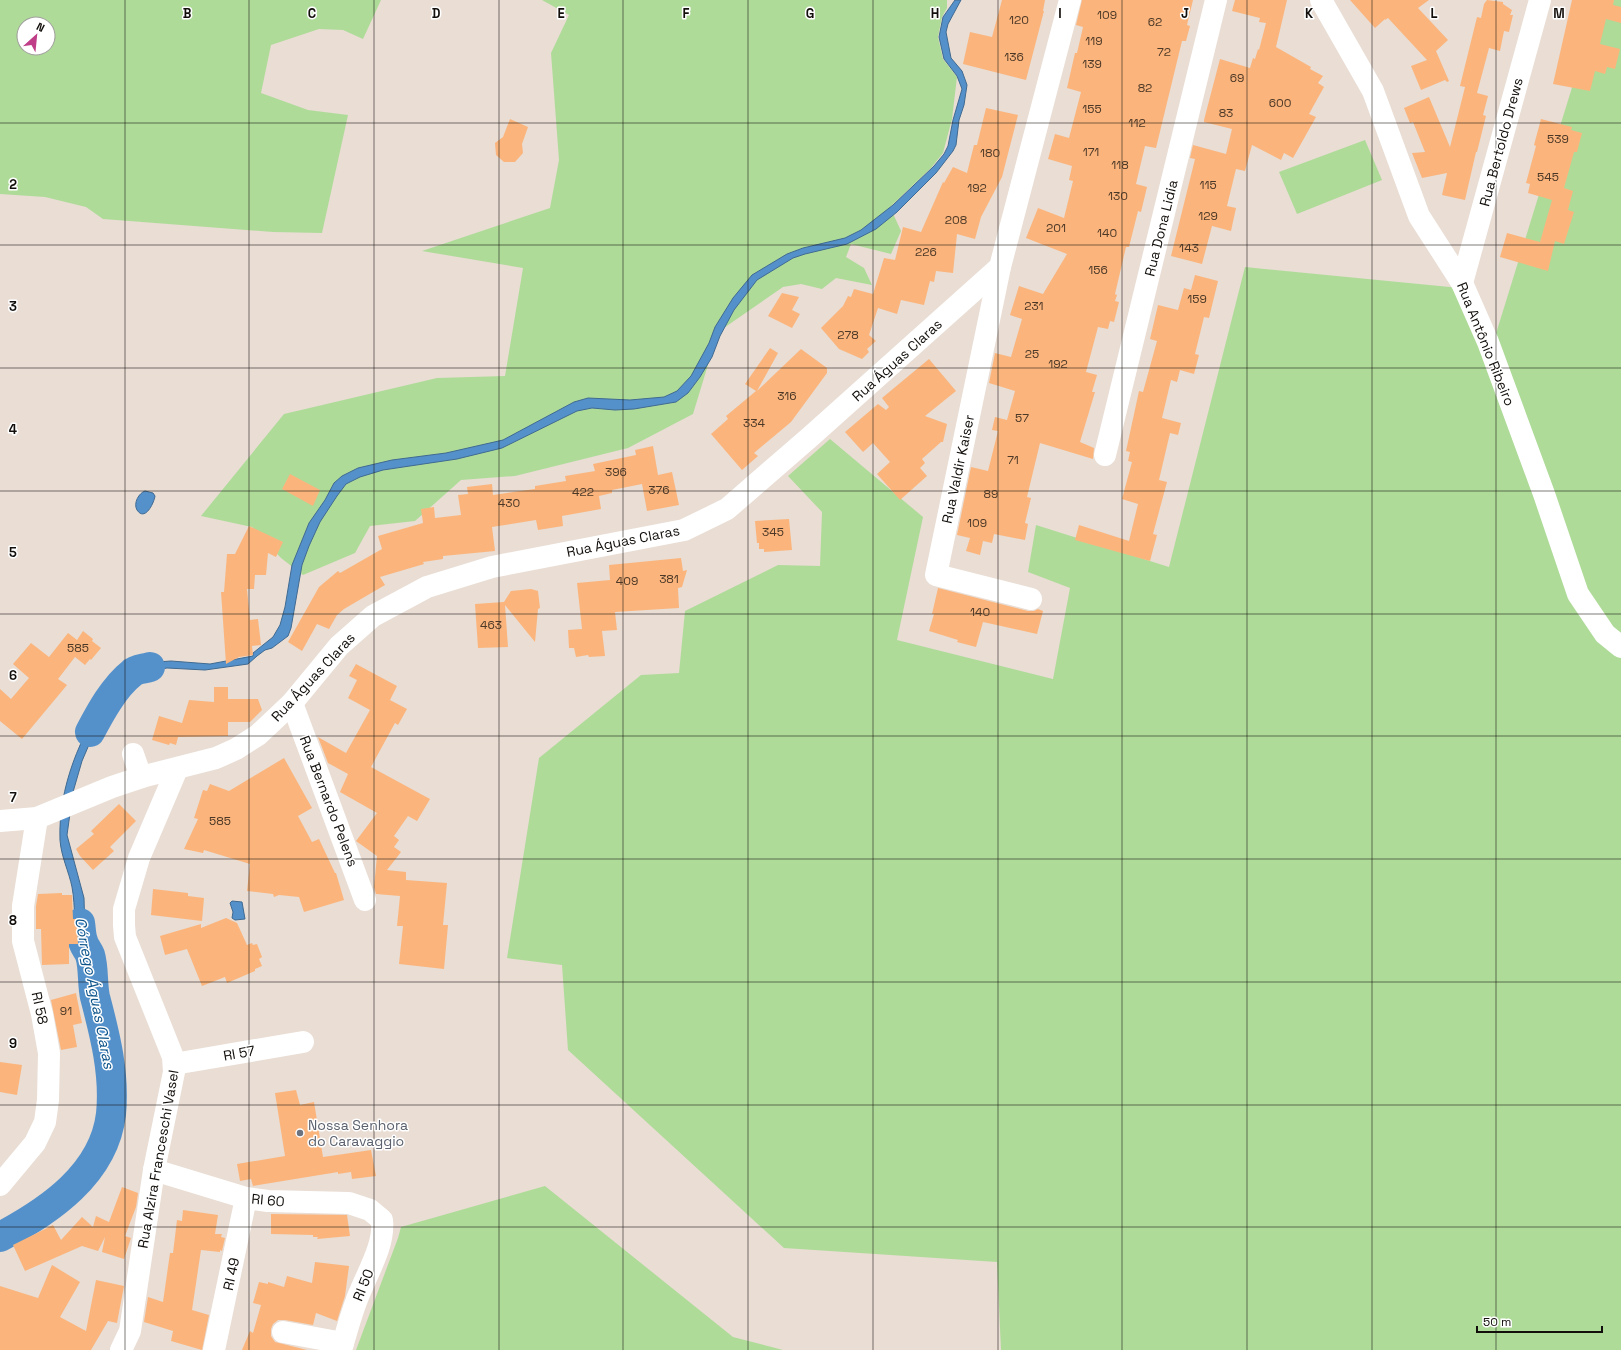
<svg xmlns="http://www.w3.org/2000/svg" width="1621" height="1350" font-family="'Space Grotesk',sans-serif">
<style>
.green{fill:#afdb99;fill-rule:evenodd}
.water{fill:#5491cb;stroke:#406a91}
.lines{fill:none;stroke-linecap:round;stroke-linejoin:round}
.river{stroke:#5491cb;stroke-width:30}
.building{fill:#fbb57c}
.minor{stroke:#fff;stroke-width:22}
.grid{fill:none;stroke:#120e0b;stroke-width:1;stroke-opacity:0.55}
.worship-dot{fill:#6b7280;stroke:#fff;stroke-width:1.5}
.labels{text-anchor:middle;dominant-baseline:central;stroke-width:3;stroke-linejoin:round;paint-order:stroke}
.number-label{font-size:12px;fill:#4c3827}
.street-label{font-size:14px;fill:#120e0b;stroke:#fff}
.worship-label{font-size:14px;fill:#5b616d;stroke:#fff;text-anchor:start}
.water-label{font-size:15px;font-style:italic;fill:#0b5289;stroke:#fff}
.grid-label{font-size:13px;text-anchor:middle;font-weight:bold;fill:#120e0b;stroke:#fff;stroke-width:3;stroke-linejoin:round;paint-order:stroke}
</style>
<rect width="100%" height="100%" fill="#e9ddd4"/>
<!-- green -->
<g class="green">
<path d="M0,0h381l-18,39 -20,-9 -24,-1 -48,16 -10,48 47,17 40,5 -26,118 -49,-1 -170,-13 -17,-12 -41,-10 -45,-3zM24,24h24v24h-24z"/>
<path d="M542,0h405v8l-5,9 -4,20 5,22 14,18 -5,42 -9,34 -12,15 -41,39 11,24 -10,23 -40,-10 -5,13 18,11 8,17 -36,-7 -14,11 -21,-5 -18,3 -65,45 -25,82 -65,34 -113,28 -54,4 -46,41 -45,5 -15,27 -52,22 -22,-17 -29,-31 -51,-11 83,-102 153,-36 68,-2 18,-108 -101,-17 128,-43 9,-48 -8,-107 18,-38z"/>
<path d="M1599,0h22v1350h-620l-4,-88 -213,-14 -216,-198 -6,-85 -55,-7 32,-200 102,-83 38,-2 6,-62 93,-46 42,1 2,-54 -34,-36 42,-37 93,78 -26,123 156,39 17,-91 -42,-16 8,-47 133,42 76,-300 215,21 30,65z"/>
<path d="M1365,140l17,40 -85,34 -18,-42z"/>
<path d="M545,1186l188,151 50,13h-427l42,-112 3,-11z"/>
</g>
<!-- water -->
<g class="water">
<path d="M955,0h6l-13,24 -2,8 5,26 11,13 5,14 -3,20 -5,15 -3,25 -3,6 -17,22 -39,39 -21,17 -29,15 -42,10 -12,4 -36,22 -23,30 -14,26 -8,21 -12,20 -12,16 -12,9 -42,7 -19,1 -23,-2 -15,3 -75,37 -45,11 -74,11 -23,7 -14,7 -9,12 -17,26 -11,24 -7,19 -11,63 -3,8 -16,12 -7,2 -8,6 -9,8 -43,6 -38,-2 -31,6 -18,19 -2,-8 17,-17 24,-6 14,-1 39,3 43,-8v-3l20,-16 7,-12 5,-18 7,-42 17,-42 16,-23 9,-17 8,-7 16,-8 34,-8 54,-7 57,-13 71,-38 14,-4 42,2 34,-3 13,-6 14,-15 18,-33 6,-16 18,-29 19,-23 35,-21 16,-6 42,-10 16,-8 32,-25 41,-39 10,-12 4,-8 5,-26 9,-31 -5,-13 -13,-17 -5,-22 4,-20z"/>
<path d="M145,491l8,2 2,3c-1,7 -10,26 -18,14 -4,-7 2,-17 8,-19z"/>
<path d="M110,693l2,9 -15,24 -15,35 -9,31 -6,43 17,63 1,35 7,23 -1,7 -2,-8 -8,-7 -3,-30h-3c-1,-10 -1,-21 -3,-31 -3,-15 -11,-31 -12,-47 -2,-52 20,-105 50,-147z"/>
<path d="M232,901l10,1 3,17 -10,1 -3,-2 1,-6 -3,-9z"/>
</g>
<g class="lines">
<!-- river -->
<g class="river">
<path d="M90,732c10,-19 24,-45 42,-59 4,-4 12,-4 18,-6"/>
<path d="M0,1237c49,-26 104,-63 111,-123 4,-40 -6,-79 -16,-117 -3,-14 -1,-29 -5,-42 -2,-5 -6,-9 -7,-14 -2,-5 -2,-12 -3,-18"/>
</g>
</g>
<!-- building -->
<g class="building">
<path d="M1002,0h43l-2,11h1l-18,69 -63,-16 7,-32 22,5z"/>
<path d="M1082,0h111l-6,25 3,1 -4,15h-4l-26,107 -11,-2 -9,38 11,3 -6,25 -3,-1 -9,36h-3l-11,47 2,1 -2,6 4,1 -5,20 -4,-1 -2,8 -10,-2 -12,45 11,3 -5,17h3l-15,50 14,6 -1,11 -53,-16 -13,54 4,1 -6,25 3,1 -3,16 -31,-6 -2,9 -9,-2 -3,14 -14,-4 4,-13 -13,-3 14,-68 17,4 10,-40 -6,-1 3,-13 12,3 8,-29 -26,-8 6,-30 16,4 11,-38 -12,-4 9,-29 24,8 24,-40 -41,-16 12,-30 26,10 9,-37 -4,-1 3,-14 -24,-7 7,-25 14,4 12,-46 -14,-4 8,-35h2l6,-26 -7,-2z"/>
<path d="M1235,0h52l-11,47 35,20 -1,2 13,7 -5,7 6,4 -15,27 7,3 -23,41 -9,-5 -3,7 -29,-15 -7,26 -9,-2 -9,37 9,2 -5,23 -19,-5 -10,38 -31,-8 24,-97 -5,-1 3,-13 33,9 6,-25 -28,-7v-2l16,-61 30,9 3,-10 2,1 3,-10 1,1 7,-27 -7,-1 1,-4 -28,-7z"/>
<path d="M1350,0h79l-11,8 30,32 -12,11 13,30 -2,1 -2,-2 -24,10 -10,-24 16,-6 -39,-42 -3,2v-1l-10,9z"/>
<path d="M1487,0l16,2v2l9,6 -2,5h3l-4,17 -5,-1 -4,20 -11,-3 -12,45 11,3 -5,19 3,1 -9,36h-1l-11,48 -23,-5 5,-22 -25,5 -10,-25 13,-1 -12,-30 -3,1 -6,-15 25,-11 21,50 15,-60 -5,-1 17,-69 4,1 3,-14z"/>
<path d="M1572,0h42l-1,5 8,2v16l-15,-4 -6,25 20,5 -5,20 -8,-2 -2,7 -10,-3 -5,20 -37,-7z"/>
<path d="M986,108l32,7 -16,62 -21,40 -6,22 -18,-5 -4,39 -17,-2 -2,11 -4,-1 -6,24 -23,-5 -4,14 -19,-6 -9,27 7,6 -9,8 2,3 -7,7 -23,-10 -18,-21 22,-22 5,-10 3,1 3,-8 19,5 11,-36 11,2 8,-33 18,5 22,-50 1,1 9,-16 14,6 7,-28h3z"/>
<path d="M510,119l18,8 -6,17 1,9 -8,9h-11l-8,-7 -1,-12 8,-6z"/>
<path d="M1541,119l31,8 -1,3 11,3 -5,19h-3l-10,36 9,3 -5,19 6,2 -10,32 -9,-3 -7,30 -48,-14 7,-24 33,9 12,-42 -24,-7 2,-9 -4,-1 10,-37 -2,-1z"/>
<path d="M1195,275l23,6 -9,37 -5,-1 -9,37 4,1 -5,19 -14,-4 -3,12 -6,-2 -9,38 19,5 -3,12 -8,-2 -11,47 8,2 -14,52 4,1 -7,26 -75,-21 4,-15 50,16 9,-37 -16,-5 10,-37 -4,-1 2,-9 -4,-1 13,-60 4,1 14,-51 -7,-2 8,-34 20,5 6,-22 7,2z"/>
<path d="M782,293l17,4 -7,13 8,4 -8,14 -24,-12z"/>
<path d="M770,348l8,5 -21,38 44,-42 26,19v5l-36,49 -37,31 4,3 -16,14 -31,-36 17,-15 -2,-3 30,-25 -11,-7z"/>
<path d="M929,359l27,32 -31,25 22,8 -4,18h-2l-19,17 3,4 -5,5 7,8 -27,24 -23,-26 13,-12 -17,-19 -10,9 -18,-20 33,-28 8,6 3,-3 -7,-9z"/>
<path d="M653,446l5,29 14,-3 7,33 -32,6 -5,-27 -30,6v3l-13,3 2,13 -39,7 1,10 -25,4 -2,-10 -44,7 3,24 -52,5v3l-20,3 1,2 -44,13 5,8 -41,24 -7,6 -8,14 -12,-5 -15,27 -14,-9 31,-55 19,-16 2,2 42,-24 -4,-13 45,-13 -2,-14 13,-2 1,11 26,-3 -3,-20 10,-1 -1,-7 25,-3 1,11 42,-6v-3l31,-5 -1,-5 30,-5 -2,-7 43,-9 -1,-5z"/>
<path d="M290,474l30,16 -7,16 -31,-17z"/>
<path d="M789,519l3,31 -28,2v-3h-5v-6h-2l-2,-22z"/>
<path d="M249,526l34,16 -7,15 -8,-4 -2,22h-11l-1,14h-7l3,31 8,-1 3,26 -9,1 1,9 -14,2 -13,7 -5,-72h3l3,-38h8z"/>
<path d="M681,558l2,13 4,-1 -5,17 -4,1 1,20 -64,4 2,18 -15,1 3,25 -16,1 -1,-2 -12,2 -2,-9h-5l-1,-18 14,-1 -5,-46 33,-3 -1,-15z"/>
<path d="M938,588l90,23h6l4,-2 5,2 -6,23 -54,-12 -7,25 -19,-5 1,-2 -29,-9 5,-17h-2z"/>
<path d="M531,589l7,2 2,17 -2,1 -3,33 -30,-37 3,42 -30,1 -3,-44 29,-2 7,-11z"/>
<path d="M83,631l10,8 -1,2 9,7 -10,12 -1,-1 -5,6 -10,-8 -17,22 9,6 -45,54 -22,-18v-32l11,10 18,-21 -16,-14 18,-21 18,14 19,-24 9,7z"/>
<path d="M356,664l41,22 -7,14 17,9 -9,16 -3,-2 -24,44 59,32 -13,22 -9,-5 -14,20 5,4 -5,7 7,5 -14,18 19,2v8l41,3 -4,42h5l-4,44 -45,-5 4,-38h-6l3,-30 -24,-2 -2,-7 3,-31 -21,-15 21,-28 -37,-21 8,-18 -20,-11 -10,-26 28,16 24,-43 -22,-12 9,-18 -8,-4z"/>
<path d="M214,687h14v12h30l4,11 -12,12h-22v14l-50,1 -2,8 -6,-2 -1,2 -17,-5 7,-24 23,7 7,-23 25,2z"/>
<path d="M284,758l28,50 -14,8 14,26 7,-3 16,34h1l8,27 -40,12 -5,-15 -20,-2 -5,2 -1,-3 -26,-3 3,-27 -46,-14 -1,3 -19,-4 14,-30 -4,-1 9,-28 4,1 3,-7 19,7z"/>
<path d="M119,804l17,17 -26,26 4,4 -21,19 -13,-14 -4,-7 18,-15 -3,-3z"/>
<path d="M153,889l35,4v3l16,2 -2,23 -51,-6z"/>
<path d="M62,893v2h10l1,24h4l1,25h-9v20l-27,1 -1,-36h-5v-23l2,-12z"/>
<path d="M226,918l11,5 10,22 5,-2 1,2 4,-1 5,13 -3,2 3,7 -7,3v2l-28,12 -2,-6 -23,9 -15,-37 -22,6 -5,-19 41,-12v4z"/>
<path d="M76,993l6,30 -9,2 4,22 -16,3 -10,-50z"/>
<path d="M0,1062l22,3 -5,30 -17,-3z"/>
<path d="M296,1090l4,15 14,-3 9,55 48,-7 5,26 -24,3 -1,-7 -13,2v-2l-85,14 -2,-7 -11,2 -3,-17 48,-8 -10,-63z"/>
<path d="M122,1187l16,6 -2,14 -11,29 6,2 -7,21 -22,-7 3,-15 -7,14 -16,-5 -57,25 -12,-26 40,-20 8,15 21,-23 11,10 3,-11 13,6z"/>
<path d="M183,1210l35,5 -3,19h7l-1,3 4,1 -3,13 -2,-1v2l-19,-2 -9,60 17,5 -7,35 -31,-9 2,-10 -29,-9 4,-25 15,5 7,-49h3l4,-33 5,1z"/>
<path d="M271,1214l76,1 3,21 -33,3 1,-2h-5v-2l-42,-1z"/>
<path d="M315,1262l34,4 -4,30 -8,25 -21,-8 -3,12 -28,-5h-7l-5,4 -2,5v7l4,6 32,8h-65l8,-19 3,2 8,-28 -8,-2 6,-21 9,2v-2l16,5 3,-11 25,7z"/>
<path d="M52,1265l28,17 -20,35 26,14 10,-51 28,6 -7,37 -9,-2 -17,29h-91v-64l38,12z"/>
</g>
<g class="lines">
<!-- minor -->
<g class="minor">
<path d="M1321,0l52,91 46,125 43,67 26,59 56,152 34,100 27,40 16,13"/>
<path d="M1000,267l-64,308 95,24"/>
<path d="M1462,283l78,-283"/>
<path d="M1105,455l111,-455"/>
<path d="M292,703l73,197"/>
<path d="M133,754l8,23"/>
<path d="M0,821l37,-3 75,-31 33,-11 71,-18 20,-9 22,-14 34,-32 47,-57 34,-30 54,-29 65,-20 192,-37 43,-21 83,-72 190,-170 70,-267"/>
<path d="M174,1064l129,-22"/>
<path d="M154,1170l92,28 22,3 81,2 21,7 12,10c3,27 -17,56 -26,82 -6,16 -10,32 -15,48"/>
<path d="M0,1185l35,-42 10,-21 3,-22 1,-47 -7,-39 -19,-73v-35l14,-88"/>
<path d="M283,1332l60,11"/>
<path d="M121,1350l9,-19 24,-161 20,-98 -1,-15 -48,-120 -1,-12v-16l15,-51 38,-89"/>
<path d="M214,1350l32,-152"/>
</g>
</g>
<!-- grid -->
<path class="grid" d="M125,0v1350M249,0v1350M374,0v1350M499,0v1350M623,0v1350M748,0v1350M873,0v1350M998,0v1350M1122,0v1350M1247,0v1350M1372,0v1350M1496,0v1350M0,123h1621M0,245h1621M0,368h1621M0,491h1621M0,614h1621M0,736h1621M0,859h1621M0,982h1621M0,1105h1621M0,1227h1621"/>
<!-- markers -->
<circle class="worship-dot" cx="300" cy="1133" r="4"/>
<g class="labels">
<!-- number labels -->
<g class="number-label">
<text x="1107" y="15">109</text>
<text x="1019" y="20">120</text>
<text x="1155" y="22">62</text>
<text x="1094" y="41">119</text>
<text x="1164" y="52">72</text>
<text x="1014" y="57">136</text>
<text x="1092" y="64">139</text>
<text x="1237" y="78">69</text>
<text x="1145" y="88">82</text>
<text x="1280" y="103">600</text>
<text x="1092" y="109">155</text>
<text x="1226" y="113">83</text>
<text x="1137" y="123">112</text>
<text x="1558" y="139">539</text>
<text x="1091" y="152">171</text>
<text x="990" y="153">180</text>
<text x="1120" y="165">118</text>
<text x="1548" y="177">545</text>
<text x="1208" y="185">115</text>
<text x="977" y="188">192</text>
<text x="1118" y="196">130</text>
<text x="1208" y="216">129</text>
<text x="956" y="220">208</text>
<text x="1056" y="228">201</text>
<text x="1107" y="233">140</text>
<text x="1189" y="248">143</text>
<text x="926" y="252">226</text>
<text x="1098" y="270">156</text>
<text x="1197" y="299">159</text>
<text x="1034" y="306">231</text>
<text x="848" y="335">278</text>
<text x="1032" y="354">25</text>
<text x="1058" y="364">192</text>
<text x="787" y="396">316</text>
<text x="1022" y="418">57</text>
<text x="754" y="423">334</text>
<text x="1013" y="460">71</text>
<text x="616" y="472">396</text>
<text x="659" y="490">376</text>
<text x="583" y="492">422</text>
<text x="991" y="494">89</text>
<text x="509" y="503">430</text>
<text x="977" y="523">109</text>
<text x="773" y="532">345</text>
<text x="669" y="579">381</text>
<text x="627" y="581">409</text>
<text x="980" y="612">140</text>
<text x="491" y="625">463</text>
<text x="78" y="648">585</text>
<text x="220" y="821">585</text>
<text x="66" y="1011">91</text>
</g>
<!-- street labels -->
<g class="street-label">
<text transform="translate(1501 142) rotate(-75)">Rua Bertoldo Drews</text>
<text transform="translate(1161 228) rotate(-76)">Rua Dona Lidia</text>
<text transform="translate(1486 344) rotate(68)">Rua Antônio Ribeiro</text>
<text transform="translate(897 360) rotate(-42)">Rua Águas Claras</text>
<text transform="translate(958 469) rotate(-78)">Rua Valdir Kaiser</text>
<text transform="translate(623 541) rotate(-11)">Rua Águas Claras</text>
<text transform="translate(313 677) rotate(-47)">Rua Águas Claras</text>
<text transform="translate(329 801) rotate(69)">Rua Bernardo Pelens</text>
<text transform="translate(40 1008) rotate(77)">RI 58</text>
<text transform="translate(239 1053) rotate(-10)">RI 57</text>
<text transform="translate(158 1159) rotate(-80)">Rua Alzira Franceschi Vasel</text>
<text transform="translate(268 1200) rotate(5)">RI 60</text>
<text transform="translate(231 1274) rotate(-78)">RI 49</text>
<text transform="translate(363 1285) rotate(-68)">RI 50</text>
</g>
<!-- worship labels -->
<g class="worship-label">
<text x="308" y="1125">Nossa Senhora<tspan x="308" dy="16">do Caravaggio</tspan></text>
</g>
<!-- water labels -->
<g class="water-label">
<text transform="translate(95 993) rotate(79)">Córrego Águas Claras</text>
</g>
</g>
<g class="grid-label">
<text x="187" y="18">B</text>
<text x="312" y="18">C</text>
<text x="436" y="18">D</text>
<text x="561" y="18">E</text>
<text x="686" y="18">F</text>
<text x="810" y="18">G</text>
<text x="935" y="18">H</text>
<text x="1060" y="18">I</text>
<text x="1185" y="18">J</text>
<text x="1309" y="18">K</text>
<text x="1434" y="18">L</text>
<text x="1559" y="18">M</text>
<text x="13" y="189">2</text>
<text x="13" y="311">3</text>
<text x="13" y="434">4</text>
<text x="13" y="557">5</text>
<text x="13" y="680">6</text>
<text x="13" y="802">7</text>
<text x="13" y="925">8</text>
<text x="13" y="1048">9</text>
</g>
<!-- north arrow -->
<g transform="translate(36 36) rotate(27)"><circle r="19" fill="#ffffff" stroke="#a09f9d"/>
<path d="M0-3L7 15L0 10L-7 15Z" fill="#bf3e87"/>
<text y="-6" font-size="11" font-weight="bold" text-anchor="middle" fill="#120e0b">N</text>
</g>
<!-- scale -->
<path d="M1477 1326v6h125v-6" fill="none" stroke="#120e0b" stroke-width="2"/>
<text x="1483" y="1326" font-size="12" fill="#120e0b" stroke="#ffffff" stroke-width="3" paint-order="stroke">50 m</text>
</svg>
